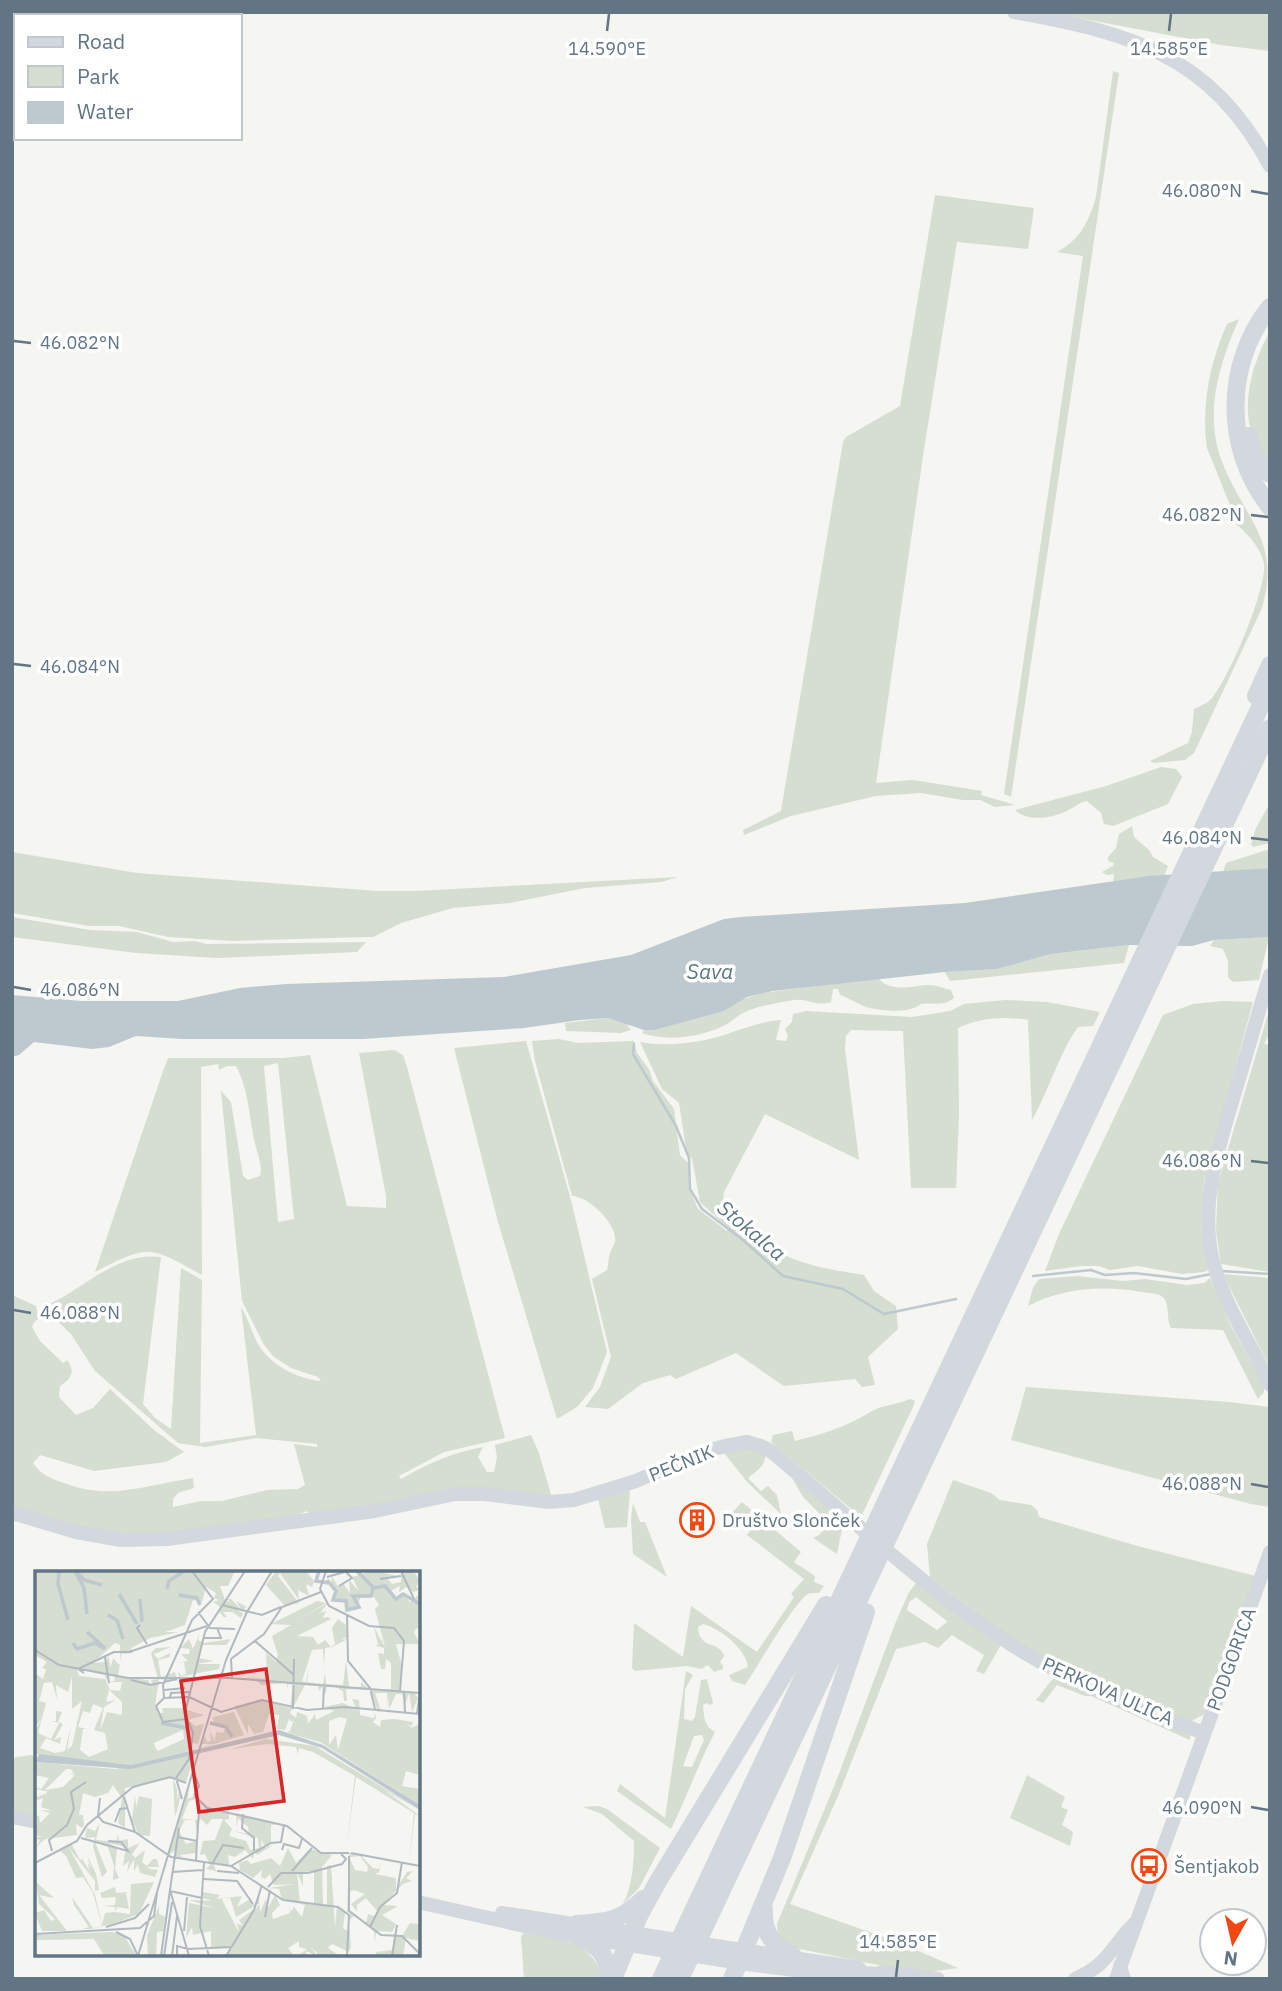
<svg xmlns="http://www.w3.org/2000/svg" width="1282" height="1991" font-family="'IBM Plex Sans',sans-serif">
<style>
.green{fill:#d6ddd1;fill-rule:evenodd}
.water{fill:#bdc9ce}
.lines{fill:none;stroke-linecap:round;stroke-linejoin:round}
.stream{stroke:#bdc9ce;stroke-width:2.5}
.secondary{stroke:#d2d8dd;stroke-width:14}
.primary{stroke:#d2d8dd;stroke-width:14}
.highway{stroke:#d2d8dd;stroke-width:18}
.ticks{fill:none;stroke:#617585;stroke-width:2.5}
.labels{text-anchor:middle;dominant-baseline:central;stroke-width:7;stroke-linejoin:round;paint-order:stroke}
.street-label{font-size:19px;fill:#617585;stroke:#fff}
.poi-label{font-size:19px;fill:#617585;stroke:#fff;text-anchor:start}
.water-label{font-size:21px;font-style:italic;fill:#5d7782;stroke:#fff}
.inset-river{fill:none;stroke:#bdc9ce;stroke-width:3.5}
.inset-road{fill:none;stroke:#b1bac0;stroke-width:2}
.view{fill:#d62828;fill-opacity:0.15;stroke:#d62828;stroke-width:3.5}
.inset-edge{fill:none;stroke:#617585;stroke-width:3.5}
.ticks-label{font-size:18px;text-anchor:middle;fill:#617585;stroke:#fff;stroke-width:7;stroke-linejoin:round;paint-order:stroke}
</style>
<rect width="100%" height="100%" fill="#f5f5f1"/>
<!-- green -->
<g class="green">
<path d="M1047,12h223v39l-49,-6z"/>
<path d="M1113,71l6,2 -108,724 -7,-3 79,-538 -26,-4c23,-12 32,-31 39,-55z"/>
<path d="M935,195l99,13 -6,41 -71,-7 -34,214 -47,327 37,-3 69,11 -1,4 34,10 -20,2 -15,-7h-17l-42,-7 -45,3 -85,20 -47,19 -1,-5 38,-19 62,-369 3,-5 54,-31z"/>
<path d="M1239,319c-19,43 -35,93 -18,140 22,59 61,81 41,149l-68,145 -9,7 -31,3 -4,-2 38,-18 4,-11 2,-23c6,-3 14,-6 18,-11 17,-20 55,-109 52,-134 -2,-15 -19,-34 -31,-42l-3,-17 -23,-57c-6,-42 3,-86 20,-124z"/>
<path d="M1270,331v138c-6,-11 -15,-23 -18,-35 -11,-34 2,-74 18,-103z"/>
<path d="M1161,767l15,2 6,8 -14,27 -55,22 -9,-2 -3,-11 -14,-12c-7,1 -9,4 -15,7 -15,10 -44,15 -57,2l91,-24z"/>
<path d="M1270,803v40l-17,4 -2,-3 5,-16z"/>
<path d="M1132,826l2,11 15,13 4,7 15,9 -4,10 -51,6 1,-8 -7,1 -5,-3 11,-6 1,-3 -6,-2v-4l8,-9 3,-14z"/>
<path d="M1270,849v19l-47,4 3,-9z"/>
<path d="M12,852l125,21 241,18h38l262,-14 -17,5 -76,6 -75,15 -57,5 -52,15 -28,14h-7l-134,4 -64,-4 -49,-11h-30l-77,-13z"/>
<path d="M12,917l78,13 47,2 36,10 22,-1 11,3 160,-2 -9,10 -140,6 -81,-5 -124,-16z"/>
<path d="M1269,937l-10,43 -26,2 -5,-5v-16l-5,-12 -13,-3 4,-6z"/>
<path d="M1129,945l-5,18 -174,18 -5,-9 52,-3 54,-15z"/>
<path d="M878,978c12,15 34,8 50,7 8,0 15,3 23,5l3,8c-12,9 -20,4 -33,6 -12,10 -40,7 -55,3 -8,-3 -17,-9 -26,-12l-2,-6h-5l-2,13c-16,5 -22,-4 -37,-2 -16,3 -38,6 -53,14 -6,4 -11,9 -18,12 -22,11 -57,16 -81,7l2,-3 80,-19 16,-11 23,-7z"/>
<path d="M1005,1000l42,2 53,10 -7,14 -15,1c-20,28 -28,62 -46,93l-4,-100c-25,-4 -48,-2 -70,8l1,89 -3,71h-45l-8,-157 -52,-1 -5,6 -1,13 14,111 -94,-46 -41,78 -1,10c45,55 73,62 141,73l10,16 22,15 2,23 -30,28 7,28 -13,2 -7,-8 -71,7 -48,-33 -60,26 -6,-4 -27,8 -35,26 -23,-2 15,-20 11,-30 -19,-78 15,-9c2,-6 1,-12 3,-17 2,-6 6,-9 5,-16 -1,-15 -27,-41 -43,-41l-37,-135 -3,-20 27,-2 19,4 56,-2 3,12 12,16 4,12 21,28 6,46 9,9 2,29 7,16 29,22v-4l-27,-25 -8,-44 -5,-3 -8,-52 -17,-14 -22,-47c28,5 61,1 87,-8 18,-6 36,-13 54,-14l-5,20 10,1 2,-5 -3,-7 7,-7 1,-8 13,-3 106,6 38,-6 14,-7z"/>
<path d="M1223,1001l30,1 -49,179 -3,46 7,43 -4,2 -22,2 -44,-8 -28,4 -11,-4h-18l-36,5 14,-37 104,-219 30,-11z"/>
<path d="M1270,1007v26l-6,11 6,1v227l-49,-8 -5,-33 2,-48z"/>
<path d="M608,1018l18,5 5,7 -10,3 -55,-2 -1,-8z"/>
<path d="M526,1041l45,159 36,152 -14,36 -16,19 -20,12 -59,-197 -44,-174z"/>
<path d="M394,1050l9,5 4,12 98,371 -61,14 -45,24 2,3c28,-16 50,-26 82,-32l-5,10 9,15h7l3,-15 -2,-12 36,-10 8,18 13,45 -63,-7 -179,23 -3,-3 -14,6 -94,14 -88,4 -99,-27v-213l24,11 3,13 -4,2 -3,6 8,14 23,22 4,-3c9,11 4,19 -7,26l-1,11 17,18 17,-7 17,-19 44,41 30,22 -18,10 -72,9 -54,-16 -7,8c8,12 17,15 31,20 46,18 82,2 129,-5l1,10 -16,5 -5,6v8l28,-6h21l45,-11 31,-1 7,-4 -11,-41 23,3v-3l-61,-6 -51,9 -27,-4 -83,-72 -24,-37 -28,-27c40,-16 72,-56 118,-50l-18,147 12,14 16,11 10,-161 21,12 -2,163 56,-8 -15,-128c7,11 10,23 16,35 11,22 40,37 64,39l-3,-4 -27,-9 -17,-11 -10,-12 -22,-44 -21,-210 10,11 12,74 5,4 12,-4c3,-12 -3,-22 -5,-33 -6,-26 -6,-53 -19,-77h-9l-8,4 -1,-6 -17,3 1,208c-53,-29 -53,-31 -107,-3l67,-198 6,-16h116l26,-3 37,151 39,2v-12l-27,-143zM278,1063l16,156 -16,3 -14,-156z"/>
<path d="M1223,1274l47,4v90z"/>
<path d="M1077,1276l46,5 22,-2 42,6 17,-2 6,-5 20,46 34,62v6l-6,7 -35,-69 -52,-2c-5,-9 -1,-24 -8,-31 -5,-4 -15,-4 -21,-5 -39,-7 -79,-4 -114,14l5,-18 6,-9z"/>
<path d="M1026,1387l203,15 41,5v100l-19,-3 -240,-64z"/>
<path d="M910,1399l5,2 -2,6 -52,110 -90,-75 2,-7 19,-4 3,10c31,-8 51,-14 77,-30 11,-6 27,-7 38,-12z"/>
<path d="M733,1445l32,7c2,13 -7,18 -17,26l13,13 7,-5 9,9 4,19 -33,-31 -27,-34z"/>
<path d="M784,1464l60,55 -7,35 -24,-16 6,-3 11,-11 -27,-27z"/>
<path d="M953,1480l38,13 9,7 31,5 6,5 2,7 102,30 115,29 -44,121 -8,17 -12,7 -10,-2 -79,-31 -95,-51 -78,-60 -3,-33z"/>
<path d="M630,1490l-3,37 -22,1 -7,-29z"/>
<path d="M742,1502l59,50 -7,10 21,14 -1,6 10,4 -5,7c-2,0 -10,0 -11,1 -13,7 -52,75 -63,91l-13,-4 -3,-6 19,-8c-2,-18 -28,-39 -45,-43l-5,3c1,23 21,13 26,29l-4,6 3,4v3l-9,3 -6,-7 -7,4 -14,-3 -52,5 -3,-3 2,-45 49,34 8,-51 66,46 37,-55 -3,-3 13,-15 -57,-44 8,-11 -7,-6 -7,5 -11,-8z"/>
<path d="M633,1503l7,19h5l22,55 -34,-23 -2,-36z"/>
<path d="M917,1582l84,63 -17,29 -8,-3 8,-16 -32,-20 -14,13 -13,-6 -29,7 -58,147 -48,108 105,37 63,27 -29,4 -51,-7 -88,-18 -12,-12 -1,-11 60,-145 58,-155 14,-32zM916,1597l31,24v1l-10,8 -30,-20 2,-8z"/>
<path d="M686,1671l7,4 -8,14 -1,30 8,2 3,-4 6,-37 6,-1 6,24 -3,2 -3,-2 -4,2c1,12 1,21 12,27 -17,32 -28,65 -44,97l-54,-38 3,-7 45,34zM702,1735l2,5 -12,27 -9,-1 11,-30z"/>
<path d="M1055,1676l135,59v5l-99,-44h-6l-28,-11 -14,18 -7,-3z"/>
<path d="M31,1755l6,2v59l-25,-6v-52z"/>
<path d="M1027,1775l38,22 -4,10 7,3 -6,15 11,7 -3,14 -60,-28z"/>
<path d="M599,1806l8,3 53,39 -21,40 -16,16c10,-20 11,-42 11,-63l-32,-27 -19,-7z"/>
<path d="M524,1933c34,7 70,6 78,46h-78l-3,-42z"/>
</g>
<!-- water -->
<path class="water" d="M1270,868v69l-56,3 -22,6 -63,-1 -78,9 -54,15 -52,3 -172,19 -26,6 -23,14 -70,19h-10l-36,-12 -28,2 -56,8 -161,11h-181l-46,-3 -27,11 -17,2 -58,-7 -15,13 -7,2v-62l69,6h97l62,-13 46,-4 218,-7 127,-22 93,-36 17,-2 224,-14 184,-27z"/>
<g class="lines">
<!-- stream -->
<g class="stream">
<path d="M634,1044l-1,10 43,72 13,32 1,31 12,20 41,31 40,36 60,13 41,25 72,-15"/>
<path d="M1221,1271l49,3"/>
<path d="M1033,1276l58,-6 14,5 29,-2 52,6 25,-5"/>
</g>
<!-- secondary -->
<g class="secondary">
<path d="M1014,12c117,21 197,43 256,154"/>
<path d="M1270,975c-11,35 -21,71 -32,107 -17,58 -41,122 -24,183 12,43 38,80 56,120"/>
<path d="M12,1513l64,19 45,8 46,-1 208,-28 80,-17h30l64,8 25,-2 62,-19 67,-29 22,-6 22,-4 14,4 11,6c82,68 162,146 253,201 56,34 118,57 179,80"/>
<path d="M1116,1979l154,-427"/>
</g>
<!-- primary -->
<g class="primary">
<path d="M12,1817l25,5"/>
<path d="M418,1902l138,31 184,30 70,9 81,2"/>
<path d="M502,1913l357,55"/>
<path d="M1120,1966l4,13"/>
<path d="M882,1972l56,7"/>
<path d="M1075,1979c35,-15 36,-33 61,-57"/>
</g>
<!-- highway -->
<g class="highway">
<path d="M1270,307c-46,57 -46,143 0,200"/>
<path d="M1248,436l8,22 14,16"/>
<path d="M1256,696l14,-31"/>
<path d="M764,1910c-1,24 9,35 29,46"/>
<path d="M576,1924c31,-2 45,-3 67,-25"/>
<path d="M578,1937c24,10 27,17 33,42"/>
<path d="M613,1979l25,-61 19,-35 169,-278"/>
<path d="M661,1979l609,-1293"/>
<path d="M680,1979l590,-1251"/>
<path d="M732,1979l50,-121 84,-246"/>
</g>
</g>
<!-- ticks -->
<path class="ticks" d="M607,31l2,-17M1169,31l2,-17M1251,191l17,3M14,341l17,2M1251,515l17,2M14,664l17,2M1251,838l17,2M14,987l17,3M1251,1161l17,2M14,1310l17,3M1251,1484l17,3M1251,1807l17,3M896,1977l2,-17"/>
<!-- icons -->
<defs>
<g id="building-ring" transform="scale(1.75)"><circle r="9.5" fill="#fff" stroke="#f24914" stroke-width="1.5"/><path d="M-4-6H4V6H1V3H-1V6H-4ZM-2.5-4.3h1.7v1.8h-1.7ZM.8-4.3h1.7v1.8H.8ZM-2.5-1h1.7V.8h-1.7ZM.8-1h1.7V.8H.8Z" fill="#f24914"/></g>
<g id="bus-ring" transform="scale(1.75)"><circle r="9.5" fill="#fff" stroke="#f24914" stroke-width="1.5"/><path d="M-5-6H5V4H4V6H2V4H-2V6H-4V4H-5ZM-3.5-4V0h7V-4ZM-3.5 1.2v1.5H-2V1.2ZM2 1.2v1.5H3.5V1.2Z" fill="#f24914"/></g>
</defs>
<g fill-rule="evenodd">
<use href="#building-ring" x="697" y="1520"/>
<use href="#bus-ring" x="1149" y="1866"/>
</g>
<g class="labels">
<!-- street labels -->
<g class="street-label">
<text transform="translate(681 1463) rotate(-22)">PEČNIK</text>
<text transform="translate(1231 1659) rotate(-70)">PODGORICA</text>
<text transform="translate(1108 1691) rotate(24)">PERKOVA ULICA</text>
</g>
<!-- poi labels -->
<g class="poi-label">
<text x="722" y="1520">Društvo Slonček</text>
<text x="1174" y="1866">Šentjakob</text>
</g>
<!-- water labels -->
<g class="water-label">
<text x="710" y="971">Sava</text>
<text transform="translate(752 1230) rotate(40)">Stokalca</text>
</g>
</g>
<!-- overview -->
<g transform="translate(35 1571)">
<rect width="385" height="385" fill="#f5f5f1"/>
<path d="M0,0h205l-6,2 -6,13h-8l5,14 6,3 -4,-4h4l10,10 -5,-8 11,6 -4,3h-5l5,3 -2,5 -9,-6h-9l4,5h-3l-5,-5 5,-8 -4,3 -7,-5 6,-2 -5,-2 2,-5 -10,-6 -4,15 -9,-2 -8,25 -20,7h14l-29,6 -19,10 2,5 -12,1 -3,23 30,3 5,9 -2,-9 7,-1 -7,-26 5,-5 15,-1 -17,7 4,5 12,-6v4l-12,3 3,17 14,-5 2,9 -18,-2 -4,27 3,7h5l-1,-5h19l23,7 -16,5 7,6 9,-2 -6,20 -7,-1 -1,8 -59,14 -96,-11v-23l7,-13 -7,9v-54l8,6 3,-10 -4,-1 5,-6 -12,-7zM80,72l5,2v21l-7,-8 -2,9 -3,-11 -2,6 -13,1zM42,98l28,6 1,6 2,-7 6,1 1,6 -6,1h13l-2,9 -10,-1 -5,-11 -26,-3zM37,105v33l10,-8 -10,45 -5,4 4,-24 -6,25 -10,2 -15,-5 6,-10 14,6 1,-7 -7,3 9,-16 -5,-2 4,-10 -6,-1v10h-4l7,2 -8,16 -13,-6 8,-30 -7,-2 5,-18 8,-1 5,17 -1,-14 12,7zM74,119l13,12v13l-15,-3 -7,19 4,-24 12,-7 -10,2zM58,133l10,4 -9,22 11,3 3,16 -19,8 -9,-7 3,-21h4l-9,-2 5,-16 7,2zM148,159l1,9 -26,12 -3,-4 -1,-4zM241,0h30l8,10 -2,6 -6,-3 3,12 -11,-6 1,10 -19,-27 -2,3 21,27 -15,2 -18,-20zM338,0l25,5 -11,2 5,6 9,-2v-11h12l7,9 -4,7 4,2 -6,3 -8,-5 -7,5 1,-6 -9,5 5,9 7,-6 7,8 10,-8v36l-4,-2 -2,5 6,11h-24l6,22 -3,25 15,2 4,5 -6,14 -3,-19 -4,12 -3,-11h-6l-7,15 -1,-16v17l-1,-17h-12l6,18 -3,1 -8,-22 -24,-1 1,12h-3l-1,-10 -8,-4h-8l-2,8 -2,-9 -4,5 -1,-5 -13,-1 -15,28 6,5 1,-6 10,4 1,8 7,-10 1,6 18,-9 -10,-4v-5v5l19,-4 14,7 -5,-11 7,1 1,15 14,3 1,-5 1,5 -3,4 7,5 1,-7 14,-1 18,3 -1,4 -5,-2 5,4 7,-4 1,51 -14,-4 -4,15 18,3v16l-100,-63 -29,-8 -4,-3h3l4,-12 -2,3 -3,-3 -4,11 -8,-1 2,-14 -10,-1 -6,18 -9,2 -6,-10v10l-14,-28 28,-6 28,8 3,-23 -5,-1 -1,6v-7l-26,2 -5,-6 -13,-2 24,2 -1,-26 10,9 2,-7 -6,-19 19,-11 -20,-1 46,-23 9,2 -35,21 38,-22 -9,11 6,-2 -3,7 5,-1 3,2 -34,17 16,1 5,8 7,-5 6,7 4,-3 -3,-16 6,-9 8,6 1,12 -6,3 7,-1 -16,8 -7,1 -1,20 -1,-19 -11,1 -10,31 4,1 3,-15 -2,15 16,2 2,-11 1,11 17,1 3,-24 3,26h12v-5l9,8 21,-1v-26l-5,-4 -1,10h-4l-3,-16 6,1v-6l-7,-2 -3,-1h4l-4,-18 11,20 -10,-38 4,-4 -5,-8 -14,1 -3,12h-10l-1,-10 -11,1 2,-10 -6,-8 1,-6 6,9 5,-3 7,10 -1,-13 10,11 -7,-14zM305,146l7,2 -9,31 -2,-15 -7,10v-24zM165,62l-2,7 6,3 27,-4 -5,6h-23l-5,13 16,3 -18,3h24l-1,5 -40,8 -1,-7 3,6 5,-2 -2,-12 -9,1 13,-2 -7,-7h8l1,-5 -10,-1 9,-9 4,10zM199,141l10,23 -43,13 11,-4h-10l3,-8 2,6 4,-1 -1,-10 5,10 1,-9 7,1 2,-5 -12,-6v-5zM231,168l49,7 105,64 -36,-20 36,26 -5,-2 -6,48 5,-49 -58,-36 -10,74 9,-75 -42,-24 -14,-4 -1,6 -2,-7 -29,-3 -36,5zM160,183l-9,28 -13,-4 4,11v13l2,-11 1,7 -3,13 -2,5v2l-2,-40 -48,10v40l-7,-5 4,-25 -9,-13 -5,8 -13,4 -12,-4 -4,22h4l1,10 -2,3 -6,-4 1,11 -32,4 -10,9 5,-7 -5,-4h7l-7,-2v-17l4,-3 1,8 10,-10 -10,-3 13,1 -12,-4 2,-9 -5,2 -3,-2 12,-5v-2h-3l-7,-2 -2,-2 6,2 8,-11 -14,-3v-13l80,7zM31,198h5l4,7 -6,-5 5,5 -11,11 -18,3zM154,217l-1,11 6,-3 2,3 -7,2 -7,18 16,1v-11l31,2v8l-5,1 8,9 -3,7 17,5 4,9 9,-2 -1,-10 -25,-7 16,3 -1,-7 -10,-9 -1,10 -1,-15 36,9 7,2 -8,1v18l-6,4 -4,-8 1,10 11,-4 -16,10 -3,-5 -1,9 -8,-9 -10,7 -7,-2 1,10 -16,-2 3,8 -10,-2 4,-4 -5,-11 -5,1 3,-14 12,-1 8,-21h-11l-5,6 -7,-7 -3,15 -2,-13h-10l-6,11 7,13 10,-3v12l-16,2 3,3 -7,-1v-7l-8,5zM100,224l1,13 3,-12 13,3 -2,37 -11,-1 -7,-15zM65,252l-4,17 20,2 2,-8 1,7 9,-2v9l12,-5 -8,11 3,4 10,-8 -3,12 5,4 6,-7h4l2,8h-12l-7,-5 10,7 8,1 -3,7 -15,-4 -2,-9 -4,7v-12l-7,13 2,-11 -6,5 3,-19 -17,-4 8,5 -2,21 4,9 -6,2 1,-14 -6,-19 -13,-5 12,30 -5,5 -9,-30 2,-10 -10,1 2,-10 8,3zM37,274l8,15 2,-1 7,11 -1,-7 4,5 -4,-8 1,-1 7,15 3,16 -4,1v-10l-26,-33 26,47 7,30 3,-12 10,-1v-5l-11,-1 11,-1 1,-8 -14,1 -2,-5 15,-6 1,6 14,-1 -4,1 3,16 -12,-2 -2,5 15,2 1,-30 23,-2 -15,32 -24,9 -24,6h-9l7,-2 -15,-22 -2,-8 21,31 9,-2 -9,-33 -10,-16 -7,1 -10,-22 -7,-6zM253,277l8,15 14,-14 22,6 -10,12 1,39h4v-40l4,-1 4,62 2,-20 8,5 -2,16 5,4 1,-18 1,-2 5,2 11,9 2,-9 6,2 4,-4 -12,-14 -9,7v6l-6,-7 14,-10 -11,-4 -5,2 1,19 -1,2 -2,-1 2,-55 6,13 12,2 1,-5 -8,-11 -10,1 -2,-4 17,2 -3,2 11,11 6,1 2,-6 -2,9 -4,2 21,4v11l11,-17 6,-1 -7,7 6,3 -9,3 -21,21 16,1 -16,9 14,9 -4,8 -16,-1 -1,11 -1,-11 -20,-15 -5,4 2,28 -5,8 1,-5 -15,-7 -4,4 12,8h-20l-9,-9 6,9 -11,-5v5h-8l9,-7 -8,-2v-6l-11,7 6,8h-68l7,-9 -22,2v-18l-18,4 -1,-8 -6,11 3,-35 25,5 -25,-8 23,1 -9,-3v-6l17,3 -4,4 26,-3 -5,11 13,-8 4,6 5,-8 1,15 6,-13 2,9 7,-13 5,10 -8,8 1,6 17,-6 -1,-7 2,6 3,-5 8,10 3,-12 -23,-6 -3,-10 -10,-1 26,-4 -21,1 -4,-11 -5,5 -4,-2 1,-7 -9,8 -13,-8 -1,-7 8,-3 4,4 20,-6 9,8zM279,300v34l-14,-2 -3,-31 6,14v-14zM195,326l6,20 24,-14 -14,20 8,-14 -15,11 4,6 -6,-3 2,9 -16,-30 -1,-4zM1,311l18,16 -15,-3 28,36h-25l-7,-18 9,-3 7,11 4,-2 -16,-15zM124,334v9l6,3 -2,14 -6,1 -1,24h-8l-1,-20zM375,352l10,1v17l-14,-3 -3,18h-27v-4l17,-2 1,-15 8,1zM77,361l12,3 12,21 -32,-1 -10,-16 -59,1v-5z" fill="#d6ddd1" fill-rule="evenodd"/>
<path d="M244,159l44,15 97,60v5l-98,-62 -43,-13 -148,34 -96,-7 4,-8 92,11z" fill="#bdc9ce"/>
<path class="inset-river" d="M24,0l-1,13 10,36M40,0l9,17 3,26M41,0l8,9 18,5M284,0l-3,10 13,2M322,0l16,16M292,9l9,11 -3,9 13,1 1,9 12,-3 -6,-11h18l2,-8 12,-2 11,13 7,-5 17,10M132,18l2,-8 15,-10M84,23l18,30M144,24l18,3 3,7M105,28l2,23M73,44l9,5 6,19M52,61l18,16M38,72l4,6 18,-6 10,6M126,152l26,5M175,152l16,4 6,10"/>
<path class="inset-road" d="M291,0l-6,18 9,17 40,20 25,2 10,13 -4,50M366,0l13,28M292,6l21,-6M345,8l21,-3M304,15l13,-8 -6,-6M187,34l40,10 19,-8M163,41l12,16 25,1M312,44l1,46 22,27 5,21M105,54l-3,3 10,16M168,67h18l-4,-10M220,70l39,34M0,79l24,15 69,13h101l191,15M70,86l4,26M49,102l-6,-4 36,-17h15l78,-26M197,107l-1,-19 33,-25 18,-27 39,-15M96,109l20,5 26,-6M129,119l21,-2M369,120l1,21M153,126l-24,1 -1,-13 29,-65 21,-21 -21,-28M154,126l32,15 41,-12 45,10 38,-3 75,7M129,127l-8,8 7,16 23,-3M135,127l1,-5 18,-1M288,137l1,-23M258,138l1,-50M382,143l3,-21M158,199l6,16 -5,9M141,207l13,-19 4,-26 -8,-20 20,-81 40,-61M141,207l6,21M159,224l13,13 80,18 34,27h28M89,226l11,35M65,227l-2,18 5,6 32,10 36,25 60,9 52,34 55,7 11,8M208,243l-1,14 12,10v13M80,251l5,-13 8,-1M144,257l-9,62 19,66M143,266l19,4 -1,20M46,267l47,13 -7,-9 -13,-1M162,270l2,-32M247,279l2,-6 15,4 3,-9M17,280l-3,-11 18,-15 7,-16 -3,-17 15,-10M316,282l69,13M0,292l42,-22 10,-16 46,-38 37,-10 16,6M169,292l-4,63 9,30M177,293l11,-19 21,3M196,295l40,-23 10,-1 3,-17M182,300l22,2M257,300l20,-23M137,301l31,-2M169,308l33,2 16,23M233,316l13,-14h27l34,-9 4,-5 -5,-5M135,320l32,7M313,339l33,25 21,1 18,18M314,339v-54M230,346l5,-27M71,356l29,-9 14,-14M335,356l10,-20 17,-14 5,-31M149,360l3,-34M81,361l14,7 7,15M0,363l105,-6 14,-12 3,-23M153,378l44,-2M103,385l88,-296 21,-48 25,-41M126,385l9,-66M129,385l8,-54M137,385l5,-40M142,385v-10l11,3M191,385l28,-46 8,-25M312,385l2,-41M357,385l5,-31"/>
<path class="view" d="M231,98l18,132 -85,11 -18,-131z"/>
<rect width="385" height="385" class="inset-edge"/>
</g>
<g class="ticks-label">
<text x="607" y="55">14.590°E</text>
<text x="1169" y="55">14.585°E</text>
<text x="1202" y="197">46.080°N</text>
<text x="80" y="349">46.082°N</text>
<text x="1202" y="521">46.082°N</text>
<text x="80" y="673">46.084°N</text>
<text x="1202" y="844">46.084°N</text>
<text x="80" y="996">46.086°N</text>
<text x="1202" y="1167">46.086°N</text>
<text x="80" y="1319">46.088°N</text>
<text x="1202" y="1490">46.088°N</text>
<text x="1202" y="1814">46.090°N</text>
<text x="898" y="1948">14.585°E</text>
</g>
<!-- border -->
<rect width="1282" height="1991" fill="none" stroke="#617585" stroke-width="28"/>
<!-- legend -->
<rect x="14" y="14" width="228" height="126" fill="#ffffff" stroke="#c0c8ce" stroke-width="2"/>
<rect x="28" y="37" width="35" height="10" fill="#d2d8dd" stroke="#c0c8ce" stroke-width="2"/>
<text x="77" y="49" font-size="21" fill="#617585">Road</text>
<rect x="28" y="66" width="35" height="21" fill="#d6ddd1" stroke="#c0c8ce" stroke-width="2"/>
<text x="77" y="84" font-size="21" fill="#617585">Park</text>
<rect x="28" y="102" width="35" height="21" fill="#bdc9ce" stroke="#c0c8ce" stroke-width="2"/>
<text x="77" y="119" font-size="21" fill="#617585">Water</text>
<!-- north arrow -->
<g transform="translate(1233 1942) rotate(188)"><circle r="33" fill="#ffffff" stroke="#c0c8ce" stroke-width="2"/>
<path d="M0-5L12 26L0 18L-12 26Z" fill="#f24914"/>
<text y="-10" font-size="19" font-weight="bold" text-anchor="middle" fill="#617585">N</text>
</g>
</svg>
